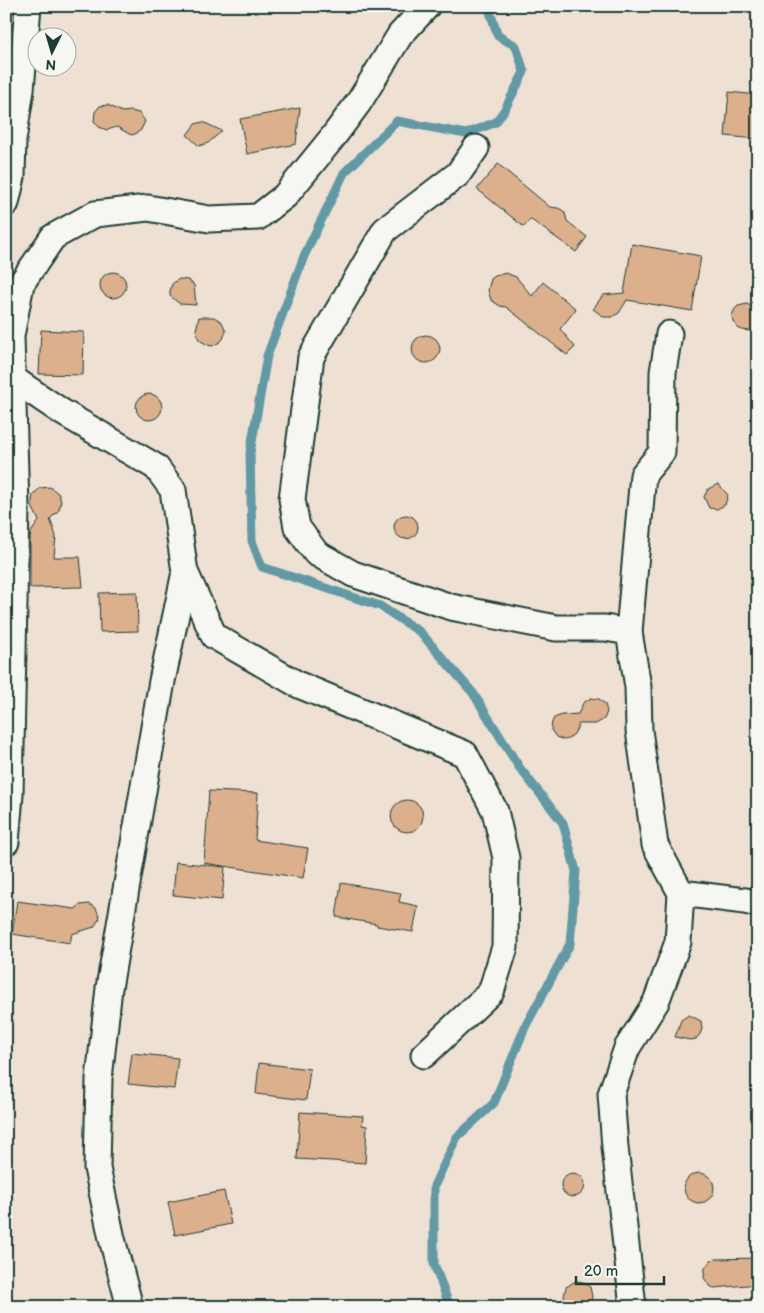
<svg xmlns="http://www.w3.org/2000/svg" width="764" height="1313" font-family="'Balsamiq Sans',sans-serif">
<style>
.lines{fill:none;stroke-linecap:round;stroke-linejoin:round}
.stream{stroke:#6299a5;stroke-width:9}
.building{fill:#dcaf8d;stroke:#1f3d34}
.minor-casing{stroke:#1f3d34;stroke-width:29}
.minor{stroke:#f6f6f2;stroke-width:25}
</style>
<rect width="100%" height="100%" fill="#eee1d4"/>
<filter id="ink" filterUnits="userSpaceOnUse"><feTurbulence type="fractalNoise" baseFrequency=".02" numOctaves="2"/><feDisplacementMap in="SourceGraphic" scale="10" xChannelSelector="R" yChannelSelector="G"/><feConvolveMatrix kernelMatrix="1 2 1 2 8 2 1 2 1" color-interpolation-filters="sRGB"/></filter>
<g filter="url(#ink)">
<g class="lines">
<!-- stream -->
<path class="stream" d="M450,1307l-16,-43v-78l23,-49 37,-34 31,-76 45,-83 6,-73 -13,-48 -44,-56 -46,-74 -53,-61 -40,-26 -118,-39 -10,-26 -2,-88 17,-97 37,-100 40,-83 53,-52 69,13 30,-12 9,-13 19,-37 -8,-26 -18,-10 -10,-30"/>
</g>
<!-- building -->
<g class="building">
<path d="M729,92l29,3v44l-33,-3z"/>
<path d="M108,105l14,7 9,-1 8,2 6,8 -4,9 -6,4 -4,1 -14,-8 -10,3 -8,-3 -5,-6 1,-9 5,-6z"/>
<path d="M300,108l-4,36 -49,10 -7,-35z"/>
<path d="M203,122l19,9 -14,12 -9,3 -12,-11 8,-11z"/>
<path d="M498,164l52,43 8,1 4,2 3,3 2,8 20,16 -11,15 -46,-33 -6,8 -47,-38z"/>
<path d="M632,244l69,12 -9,55 -65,-11 -8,13 -7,4h-8l-11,-8 10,-14 21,-2z"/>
<circle cx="113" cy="285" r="13"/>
<path d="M506,273l10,4 16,19 11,-14 33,27 -16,20 15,18 -8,8 -61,-48 -6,-1 -9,-6 -3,-10 3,-11 4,-3z"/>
<path d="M179,279l9,1 6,5 2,20 -16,-1 -10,-8v-5l2,-7z"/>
<path d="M747,304l11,6v22l-16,-2 -4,-2 -5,-6 -1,-7 3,-6 3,-3z"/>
<path d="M199,317h15l8,5 4,9 -3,8 -3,3 -8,4 -4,-1 -9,-5 -3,-10z"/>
<path d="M41,330l43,2 -1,43 -44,-1z"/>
<circle cx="426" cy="349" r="14"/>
<circle cx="149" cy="407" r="13"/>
<path d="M718,484l10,11 -3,10 -8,4 -8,-1 -5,-11 4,-8z"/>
<path d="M50,487l8,6 3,8 -2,9 -9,9 6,17 -2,21h26l3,30 -53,1v-49l1,-7 8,-11 -7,-15v-6l1,-5 7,-7z"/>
<circle cx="406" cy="527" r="12"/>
<path d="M137,592l1,39 -38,1 -1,-39z"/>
<path d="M591,698l8,1 6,5 2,8 -3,7 -8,5h-17l-5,10 -6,5 -4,1 -8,-3 -5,-7 1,-8 2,-4 8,-3 16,-1 5,-11z"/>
<path d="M209,791l49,2 -3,47 53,8 -5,30 -99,-15z"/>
<circle cx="407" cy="816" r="16"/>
<path d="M176,862l49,5 -3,33 -49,-5z"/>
<path d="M341,883l60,10 -2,9 19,4 -5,26 -36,-6v-2l-41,-7z"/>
<path d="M17,901l58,8 5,-4 9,-1 7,4 4,10 -6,9 -22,7 -2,9 -58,-9z"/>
<path d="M689,1015l12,6 1,8 -2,5 -4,5 -6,1 -15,-3 6,-17z"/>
<path d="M132,1053l46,5 -4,31 -46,-5z"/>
<path d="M259,1063l51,6 -4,31 -50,-6z"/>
<path d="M300,1112l63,4 -1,9 5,1 -2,37 -68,-4z"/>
<circle cx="699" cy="1188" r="15"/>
<circle cx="573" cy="1185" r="12"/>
<path d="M224,1191l7,33 -56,11 -7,-33z"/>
<path d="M758,1258v26l-44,4 -4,-2 -6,-8 1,-10 6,-8 5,-1z"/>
<path d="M578,1281l5,1 7,5 2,9 -2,11h-24l-2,-11 2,-9 8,-5z"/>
</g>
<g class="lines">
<!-- minor casing -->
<g class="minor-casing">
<g id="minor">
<path d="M476,148l-18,26 -73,56 -74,127 -19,142 5,28 19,26 37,21 98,33 105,21h49l24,4 9,55 1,43 16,115 26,48 -3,49 -22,60 -29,46 -16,46 4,53 18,160"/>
<path d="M6,203l6,-26 1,-37 8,-50 7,-84"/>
<path d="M6,374l56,38 94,55 17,23 12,82 -23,109 -53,307 -10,91 -2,89 15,71 18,68"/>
<path d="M185,572l29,64 85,49 166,69 30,57 11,47 -1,89 -14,45 -67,63"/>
<path d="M629,632l14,-157 19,-23 1,-80 6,-38"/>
<path d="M6,842l4,-47 6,-287 -5,-172 10,-52 32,-47 42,-23 53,-6 61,11 49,-2 27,-21 48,-59 26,-35 41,-67 27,-29"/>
<path d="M681,893l64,8 13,3"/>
</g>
</g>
<!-- minor -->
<use href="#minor" class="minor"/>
</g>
</g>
<!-- margin -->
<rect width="764" height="1313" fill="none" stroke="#f6f6f2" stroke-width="25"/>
<rect x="12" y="12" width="739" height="1288" fill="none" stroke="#1f3d34" stroke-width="2" filter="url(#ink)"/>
<!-- north arrow -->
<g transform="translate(52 52) rotate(185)"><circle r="24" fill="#f6f6f2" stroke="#a0aca6"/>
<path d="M0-4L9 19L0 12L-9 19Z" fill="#1f3d34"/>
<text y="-8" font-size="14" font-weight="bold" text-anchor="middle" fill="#1f3d34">N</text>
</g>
<!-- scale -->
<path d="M576 1276v8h88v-8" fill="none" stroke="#1f3d34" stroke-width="2.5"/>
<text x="584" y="1276" font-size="15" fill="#1f3d34" stroke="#f6f6f2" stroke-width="4" paint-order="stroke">20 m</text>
</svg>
